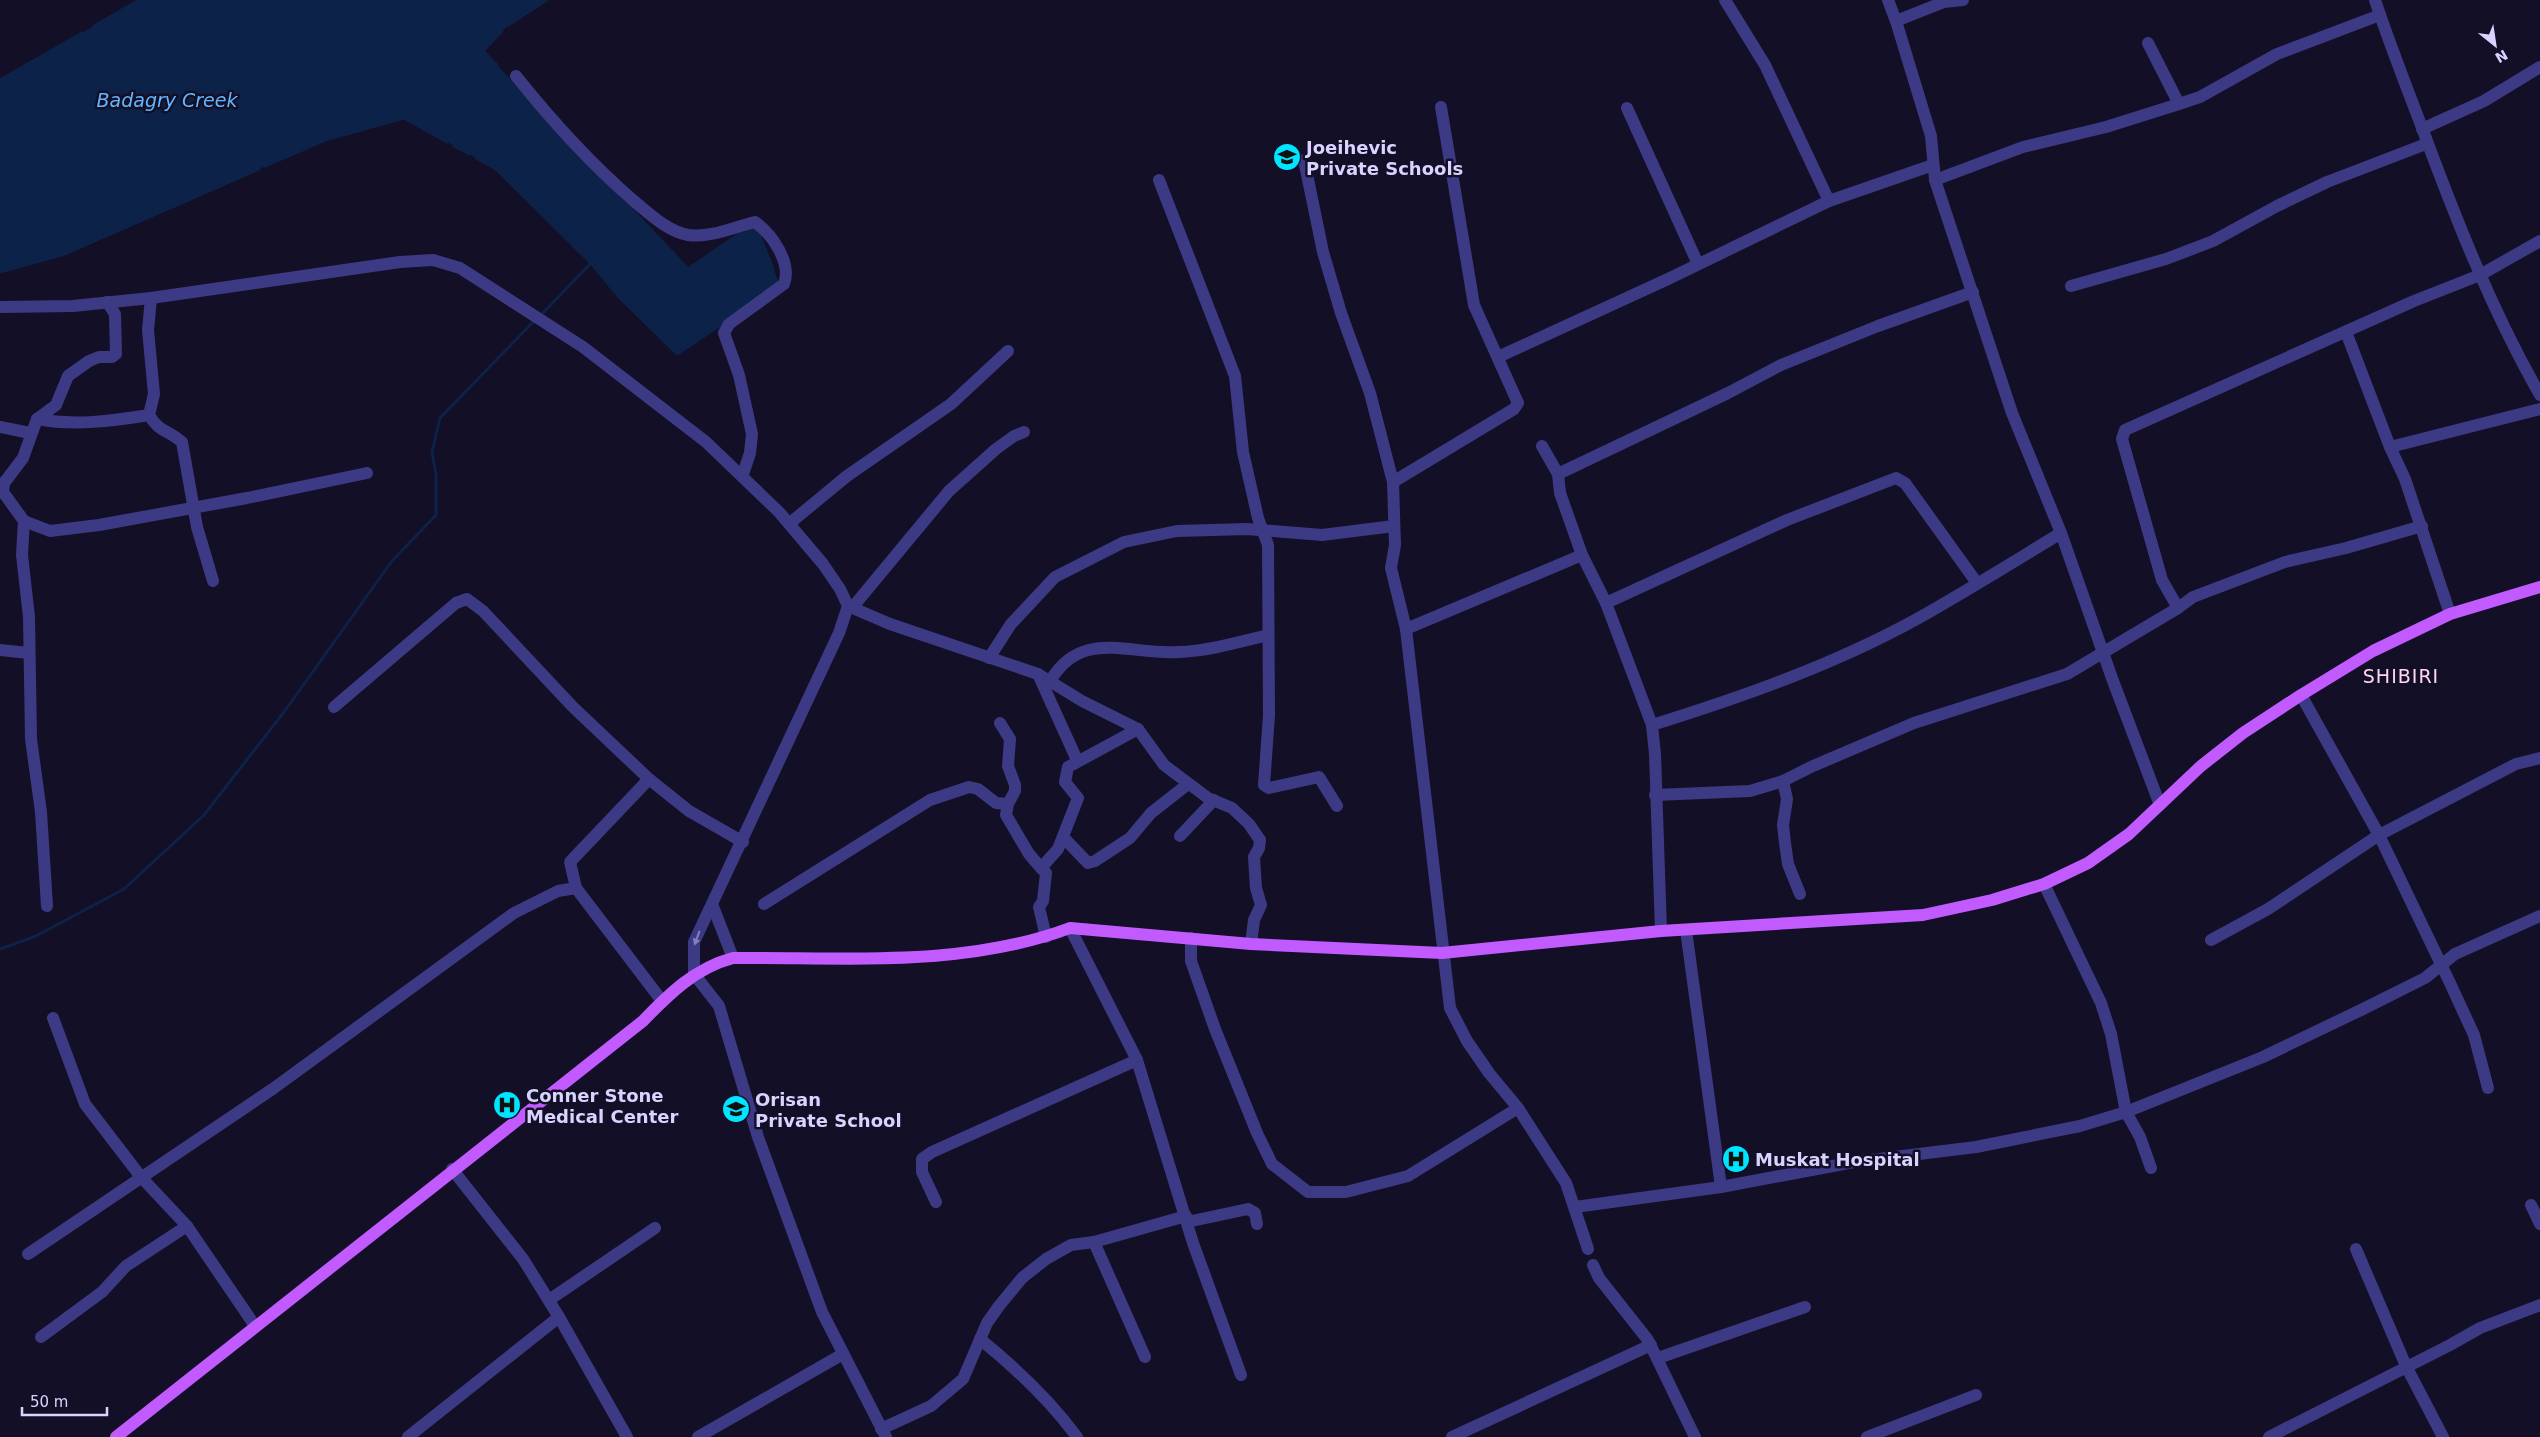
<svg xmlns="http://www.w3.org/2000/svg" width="2540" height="1437" font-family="'DejaVu Sans',sans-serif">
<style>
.water{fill:#0c2248}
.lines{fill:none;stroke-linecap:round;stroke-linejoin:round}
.stream{stroke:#0c2248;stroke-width:3}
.minor{stroke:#3d3a85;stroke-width:12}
.major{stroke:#c25bff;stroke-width:12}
.oneway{fill:#837fbc}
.labels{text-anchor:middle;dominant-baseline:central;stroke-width:5;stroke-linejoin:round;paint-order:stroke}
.poi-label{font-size:18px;font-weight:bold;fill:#d9d4ff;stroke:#130f26;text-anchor:start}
.water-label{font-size:19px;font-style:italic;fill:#62b6ff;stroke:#130f26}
.neighbourhood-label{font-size:19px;letter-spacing:1px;fill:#ffd6f0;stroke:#130f26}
</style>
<rect width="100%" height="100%" fill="#130f26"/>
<!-- water -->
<path class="water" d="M139,0h408l-34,20 -29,31 204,218 67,-45 25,61 -103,69 -58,-57 -28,-34 -95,-94 -92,-51 -79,22 -260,114 -65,18v-192z"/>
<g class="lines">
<!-- stream -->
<g class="stream">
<path d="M508,25l39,-25"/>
<path d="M94,26l45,-26"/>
<path d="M497,65l-14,-14 19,-20"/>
<path d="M0,80l82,-47"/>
<path d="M454,146l15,8"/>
<path d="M476,158l20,11 95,94 28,34 58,57 48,-32"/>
<path d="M265,166l60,-26 79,-22 43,24"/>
<path d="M626,203l62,66 54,-37"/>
<path d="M758,231l15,38"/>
<path d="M0,272l65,-18 194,-85"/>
<path d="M540,316l51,-53"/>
<path d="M0,949l36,-13 88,-47 80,-74 80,-103 108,-151 44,-46v-40l-4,-23 8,-34 95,-98"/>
</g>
<!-- minor -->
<g class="minor">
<path d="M1725,0l40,65 64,136"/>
<path d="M1888,0l8,21 35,115 4,44 77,233 49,120 52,148 47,124"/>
<path d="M2375,0c14,42 30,83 46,125 34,92 70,184 119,270"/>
<path d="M1896,21l48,-19 19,-2"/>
<path d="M2148,43l31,61"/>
<path d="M516,76c36,45 74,87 118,125 16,13 33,30 54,34 23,3 46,-8 67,-13 17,12 37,41 29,62l-55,40 -5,9 15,42 13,59 -2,19 -7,21"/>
<path d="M1627,108l71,156"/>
<path d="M2422,129l62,-28 56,-34"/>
<path d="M1304,160l19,92 18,61 29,80 23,89 2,63 -4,23 15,61 44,379 17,33 22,32 29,35 48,75 22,66"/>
<path d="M1159,180l76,196 8,76 15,66 10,27 1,170 -5,70 5,3 50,-11 18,29"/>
<path d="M1935,180l88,-33 83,-20 73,-23 21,-7 77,-43 103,-39"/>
<path d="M2071,286l95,-27 47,-18 64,-35 50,-24 99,-38"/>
<path d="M151,298l-3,32 6,64 -5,21c10,17 19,15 33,27l15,85 16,54"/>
<path d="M0,307l73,-1 78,-8 249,-36 33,-2 27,8 123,79 123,95 73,70 44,52 17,25 8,17 -9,27 -145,309v32l25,32 39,131 64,175 64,125"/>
<path d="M2346,332l44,115 15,32 45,135"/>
<path d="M1498,357l170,-78 161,-78 104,-36"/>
<path d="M37,419c37,7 75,2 112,-4"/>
<path d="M0,427l30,6"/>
<path d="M1542,446l16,28 2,19 22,62 24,48 46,122 3,29 6,177"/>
<path d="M2390,447l150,-38"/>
<path d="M1558,474l170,-81 53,-28 97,-39 95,-34"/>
<path d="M1393,482l121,-73 4,-6 -44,-98 -33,-198"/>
<path d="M24,521l-21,-29 1,-9 19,-25 14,-39 19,-14 12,-29 21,-15 10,-4h13l4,-3 -1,-40 -8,-12"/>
<path d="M790,523l57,-47 104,-72 57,-53"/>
<path d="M2422,526l-76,22 -61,14 -92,35 -15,11 -16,-28 -40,-141 3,-9 289,-129 66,-26 60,-34"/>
<path d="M1606,603l181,-83 109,-42 9,5 72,100"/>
<path d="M848,606l42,18 148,50 44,27 56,28 26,36 44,33 24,10 17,16 11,16 -1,8 -5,9 2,31 5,17 -7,15 -3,24"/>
<path d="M852,608l97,-117 47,-42 18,-13 10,-4"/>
<path d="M1406,629l176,-74"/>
<path d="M0,650l29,3"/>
<path d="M989,658l22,-34 44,-47 69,-35 53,-11 70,-2 75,6 72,-9"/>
<path d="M1038,674l39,86"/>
<path d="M1050,681c32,-53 78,-26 128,-29 30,-1 61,-10 90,-17"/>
<path d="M2301,695l78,140 71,148 24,52 14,53"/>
<path d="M334,707l122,-104 11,-4 16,12 90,96 76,72 40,32 54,31"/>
<path d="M1000,723l10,16 -2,27 7,19v6l-7,13 -2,11 23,39 12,14"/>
<path d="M1652,725c90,-28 181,-60 263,-105 50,-28 98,-58 146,-87"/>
<path d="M1783,781l4,18 -4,26 2,18 3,21 12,30"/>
<path d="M1655,795l95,-4 33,-10 30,-15 101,-43 153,-49 111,-66"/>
<path d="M1180,836l34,-36"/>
<path d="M1063,837l25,26 7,-2 35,-23 21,-25 37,-29"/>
<path d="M2044,884l57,119 10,31 15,78 14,25 11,31"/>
<path d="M576,888l-6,-26 79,-83"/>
<path d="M712,904l21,54"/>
<path d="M764,904l166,-104 39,-13 9,2 18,14 12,1"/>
<path d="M47,906l-6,-94 -10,-73 -2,-122 -7,-62 2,-34 26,10 49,-6 148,-27 120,-25"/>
<path d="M1070,928l67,132 56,183 48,132"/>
<path d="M1686,930l35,257"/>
<path d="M1046,937l-7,-30 4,-6 3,-28 -5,-5 17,-19 20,-51 -13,-16 3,-15 70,-38"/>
<path d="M1191,938v23l24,68 42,104 15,31 36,28h38l62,-16 110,-68"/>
<path d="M2211,940l57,-31 111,-74 137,-71 24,-6"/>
<path d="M53,1018l32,86 56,73 46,49 68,100"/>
<path d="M452,1169l71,90 36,58 68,120"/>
<path d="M936,1202l-14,-30v-13l10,-7 205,-92"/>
<path d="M2531,1205l9,19"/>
<path d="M1575,1207l146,-20 133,-25 122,-15 104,-21 46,-14 137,-55 98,-47 64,-32 30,-24 85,-38"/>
<path d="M1187,1222l61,-13 7,4 2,11"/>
<path d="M1094,1242l51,115"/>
<path d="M2356,1249l50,117 37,71"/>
<path d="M28,1254l246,-166 240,-175 44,-22 18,-3 86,113"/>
<path d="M1593,1265l6,13 49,62 47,97"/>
<path d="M549,1300l106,-72"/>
<path d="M41,1337l61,-45 24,-26 61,-40"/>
<path d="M980,1339c37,30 69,60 97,98"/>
<path d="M1658,1358l147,-51"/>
<path d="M881,1429l50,-23 32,-27 24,-56 12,-17 23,-28 24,-19 25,-14 23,-3 92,-26"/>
<path d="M408,1437l151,-120"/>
<path d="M698,1437l145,-83"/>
<path d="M1452,1437l199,-92"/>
<path d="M1867,1437l109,-42"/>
<path d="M2269,1437l181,-92 30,-17 60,-23"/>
</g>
<!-- major -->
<path class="major" d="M116,1437l527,-416c26,-27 52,-53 90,-63 112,-1 230,10 337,-30l181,16 191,9 219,-22 262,-16 69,-15 52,-16 44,-21 41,-29 72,-68 42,-33 58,-38 72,-44 77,-37 90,-27"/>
</g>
<!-- one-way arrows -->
<defs><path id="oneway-solid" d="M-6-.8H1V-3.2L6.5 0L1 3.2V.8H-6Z" transform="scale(1.25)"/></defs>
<use class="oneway" href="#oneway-solid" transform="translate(697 938) rotate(110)"/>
<!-- icons -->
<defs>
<g id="school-disc" transform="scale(1.4375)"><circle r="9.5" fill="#00e5ff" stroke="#130f26"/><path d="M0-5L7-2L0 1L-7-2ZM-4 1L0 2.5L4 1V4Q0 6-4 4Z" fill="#111"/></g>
<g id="hospital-disc" transform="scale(1.4375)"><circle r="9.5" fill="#00e5ff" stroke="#130f26"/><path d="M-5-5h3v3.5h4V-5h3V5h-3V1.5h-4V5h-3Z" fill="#111"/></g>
</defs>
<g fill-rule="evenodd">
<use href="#school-disc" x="1287" y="157"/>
<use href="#hospital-disc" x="507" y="1105"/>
<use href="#school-disc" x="736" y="1109"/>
<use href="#hospital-disc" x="1736" y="1159"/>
</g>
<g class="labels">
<!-- poi labels -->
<g class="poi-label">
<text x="1306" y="147">Joeihevic<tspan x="1306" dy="21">Private Schools</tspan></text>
<text x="526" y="1095">Conner Stone<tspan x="526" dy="21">Medical Center</tspan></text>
<text x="755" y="1099">Orisan<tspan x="755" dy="21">Private School</tspan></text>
<text x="1755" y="1159">Muskat Hospital</text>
</g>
<!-- water labels -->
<g class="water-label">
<text x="167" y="100">Badagry Creek</text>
</g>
<!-- neighbourhood labels -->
<g class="neighbourhood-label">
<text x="2401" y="676">SHIBIRI</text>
</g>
</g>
<!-- north arrow -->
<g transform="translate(2495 45) rotate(150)" stroke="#130f26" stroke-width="4" paint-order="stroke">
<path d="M0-4L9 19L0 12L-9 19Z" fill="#d9d4ff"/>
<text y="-8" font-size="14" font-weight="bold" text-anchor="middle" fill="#d9d4ff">N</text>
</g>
<!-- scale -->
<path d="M22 1407v8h85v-8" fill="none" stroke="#d9d4ff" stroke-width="2.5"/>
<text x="30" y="1407" font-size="15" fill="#d9d4ff" stroke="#130f26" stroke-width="4" paint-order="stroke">50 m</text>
</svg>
